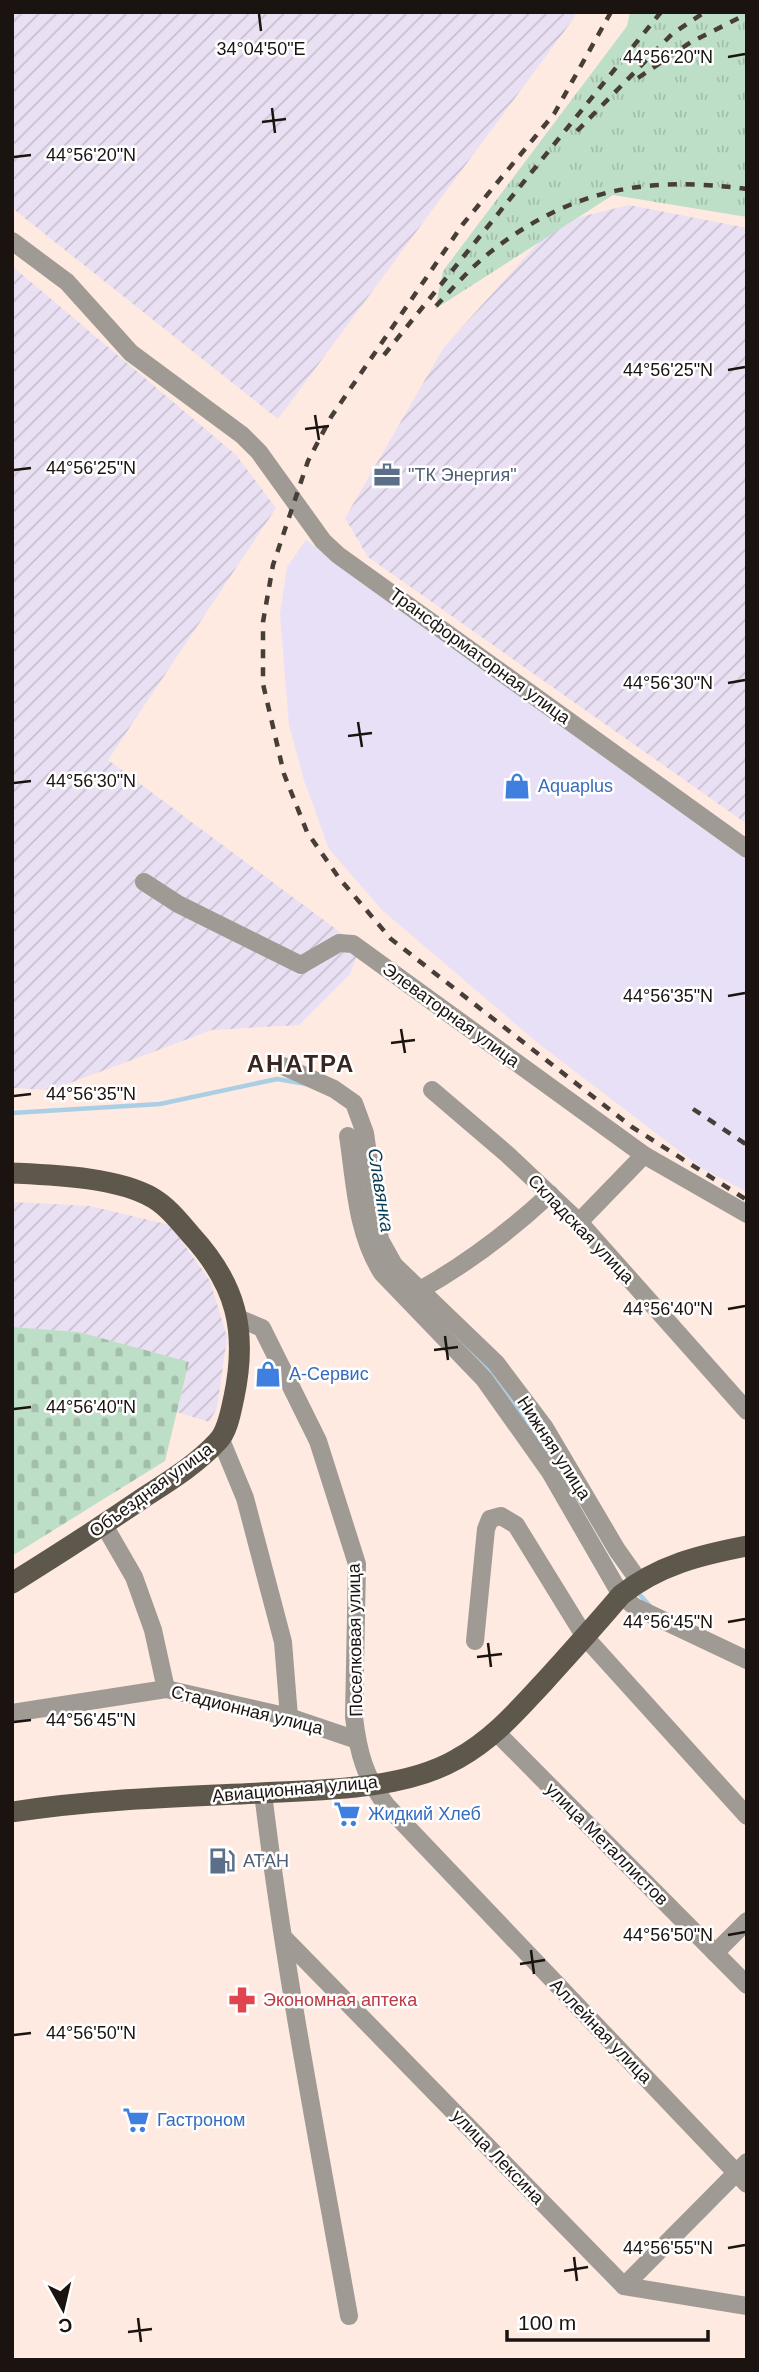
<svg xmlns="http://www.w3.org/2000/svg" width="759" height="2372" font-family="Arial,sans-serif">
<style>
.commercial{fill:#e8e0f6}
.industrial{fill:url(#industrial-furrows)}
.grass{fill:url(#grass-tufts)}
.cemetery{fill:url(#cemetery-stones)}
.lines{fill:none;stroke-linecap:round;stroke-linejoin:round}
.stream{stroke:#aacfe5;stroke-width:4.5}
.minor{stroke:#9f9b94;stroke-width:18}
.major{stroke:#5d584b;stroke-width:21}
.rail{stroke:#473d39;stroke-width:4.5;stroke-dasharray:9 9;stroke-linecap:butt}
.ticks{fill:none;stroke:#1a1310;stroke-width:2.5}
.labels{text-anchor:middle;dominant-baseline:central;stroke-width:5;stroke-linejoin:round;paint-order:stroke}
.service-label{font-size:18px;fill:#4e5e75;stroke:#fff;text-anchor:start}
.street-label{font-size:18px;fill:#1a1310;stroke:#fff}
.shop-label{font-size:18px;fill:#366cbe;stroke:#fff;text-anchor:start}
.health-label{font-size:18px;fill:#be3a42;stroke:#fff;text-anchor:start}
.water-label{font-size:19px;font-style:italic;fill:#0c3c54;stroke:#fff}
.district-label{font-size:24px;font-weight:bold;letter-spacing:2px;fill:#362821;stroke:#fff}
.ticks-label{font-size:18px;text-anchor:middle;fill:#1a1310;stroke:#fff;stroke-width:5;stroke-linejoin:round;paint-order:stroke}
</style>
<defs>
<pattern id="industrial-furrows" width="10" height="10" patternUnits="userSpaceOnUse" patternTransform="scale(1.75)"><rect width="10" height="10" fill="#eae0f4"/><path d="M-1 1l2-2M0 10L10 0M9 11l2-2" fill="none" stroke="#c8bfd0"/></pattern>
<pattern id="grass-tufts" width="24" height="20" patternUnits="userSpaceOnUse" patternTransform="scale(1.75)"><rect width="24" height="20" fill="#bedfc7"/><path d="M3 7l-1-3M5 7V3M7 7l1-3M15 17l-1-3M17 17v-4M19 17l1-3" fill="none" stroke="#a3beaa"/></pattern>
<pattern id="cemetery-stones" width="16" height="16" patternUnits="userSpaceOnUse" patternTransform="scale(1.75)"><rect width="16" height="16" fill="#bedfc7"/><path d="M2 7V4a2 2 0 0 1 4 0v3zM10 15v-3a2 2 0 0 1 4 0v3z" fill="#a3beaa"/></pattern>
</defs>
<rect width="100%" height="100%" fill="#feeae1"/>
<!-- commercial -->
<path class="commercial" d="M306,540l441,320v332l-44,-23 -164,-125 -157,-134 -53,-61 -25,-69 -15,-55 -9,-111 7,-47z"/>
<!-- industrial -->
<g class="industrial">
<path d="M12,12h564l-2,6 -296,401 -266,-211z"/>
<path d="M629,205l118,23v596l-379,-267 -23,-39 99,-171 112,-124z"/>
<path d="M12,266l224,189 40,53 -168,252 252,187 -10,27 -51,51 -87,5 -161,60 -39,-2z"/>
<path d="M12,1202l78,4 80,19 40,56 17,56 -10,71 -8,14 -32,-10 12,-49 -110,-31 -67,-5z"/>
</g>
<!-- grass -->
<path class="grass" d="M630,12h117v205l-134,-22 -178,114 8,-38 184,-245z"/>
<!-- cemetery -->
<path class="cemetery" d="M12,1327l67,5 110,30 -24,99 -153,95z"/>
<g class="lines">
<!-- stream -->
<g class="stream">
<path d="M12,1113l148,-9 117,-25 29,5"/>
<path d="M461,1343l30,27 69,100"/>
<path d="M640,1595l11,12"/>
</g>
<!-- minor -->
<g class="minor">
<path d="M12,241l55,41 64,71 111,82 17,17 64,89 15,14 409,294"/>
<path d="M144,882l34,22 123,61 38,-22 14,1 291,211 103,59"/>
<path d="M283,1066l51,23 20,14 11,30 15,107 14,25 102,98 49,65 72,122 22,31"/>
<path d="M432,1090l76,65 71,67 168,189"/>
<path d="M348,1136c7,46 8,96 34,137l102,106 66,93 71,123 14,12 112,53"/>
<path d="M579,1222l65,-67"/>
<path d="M418,1291c49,-27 91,-59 132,-97"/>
<path d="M238,1318l24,10 56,113 39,123 -3,153c4,35 11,61 33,89l360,378"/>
<path d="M221,1440l24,58 38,144 6,75"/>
<path d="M104,1525l30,52 19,53 13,59"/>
<path d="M475,1641l11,-112 4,-10 11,-3 15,9 69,112 162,179"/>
<path d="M12,1713l154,-24 123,28 68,23"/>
<path d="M497,1733l250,252"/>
<path d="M263,1793c21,175 55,349 86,523"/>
<path d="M285,1939l339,347 123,20"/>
<path d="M715,1953l32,-32"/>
<path d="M624,2286l123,-124"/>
</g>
<!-- major -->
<g class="major">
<path d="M12,1173c41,2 105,4 141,25 15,9 26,23 38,37 45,49 57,95 43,162 -3,13 -6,34 -16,44 -20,22 -47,39 -72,55 -44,30 -89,59 -134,87"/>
<path d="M12,1812c82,-13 165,-15 248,-19 60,-3 144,-3 197,-34 36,-20 59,-47 87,-77 26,-29 52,-57 77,-87 38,-30 79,-40 126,-49"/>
</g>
<!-- rail -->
<g class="rail">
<path d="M611,12l-57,102 -91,110 -132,193 -23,44 -35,104 -10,57v62l21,90 23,58 32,46 52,61 241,188 115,73"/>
<path d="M638,78l53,-36 56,-28"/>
<path d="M577,131l95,-97 33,-22"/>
<path d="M436,306c18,-19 36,-40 57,-56 80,-62 156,-74 254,-61"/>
<path d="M384,355l277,-343"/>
<path d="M693,1109l54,36"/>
</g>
</g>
<!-- ticks -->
<path class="ticks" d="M259,14l2,17M728,57l17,-3M272,108l3,25M262,122l24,-3M14,157l17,-2M728,370l17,-3M315,415l4,25M305,429l24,-3M14,470l17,-2M728,683l17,-3M358,722l4,25M348,736l24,-3M14,783l17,-2M728,996l17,-3M401,1029l4,24M391,1043l24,-3M14,1096l17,-2M728,1309l17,-3M445,1336l3,24M434,1350l24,-3M14,1409l17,-2M728,1622l17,-3M488,1643l3,24M477,1657l25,-3M14,1722l17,-2M728,1935l17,-3M531,1950l3,24M520,1964l25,-4M14,2035l17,-2M728,2248l17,-3M574,2257l3,24M564,2271l24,-4M138,2318l3,24M128,2332l24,-3"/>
<!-- icons -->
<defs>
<g id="office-bare" transform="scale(2.1)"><path d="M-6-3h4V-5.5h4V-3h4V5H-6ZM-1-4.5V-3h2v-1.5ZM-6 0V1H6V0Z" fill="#5c6f8a" stroke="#fff" stroke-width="2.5" paint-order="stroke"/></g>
<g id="shop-bare" transform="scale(2.1)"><path d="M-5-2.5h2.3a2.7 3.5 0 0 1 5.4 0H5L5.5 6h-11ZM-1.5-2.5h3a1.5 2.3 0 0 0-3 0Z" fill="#3f7fe0" stroke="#fff" stroke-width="2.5" paint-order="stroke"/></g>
<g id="supermarket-bare" transform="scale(2.1)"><path d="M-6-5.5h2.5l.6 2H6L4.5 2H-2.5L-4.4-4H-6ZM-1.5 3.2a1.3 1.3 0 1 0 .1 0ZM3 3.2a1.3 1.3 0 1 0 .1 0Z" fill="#3f7fe0" stroke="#fff" stroke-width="2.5" paint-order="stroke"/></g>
<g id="fuel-bare" transform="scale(2.1)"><path d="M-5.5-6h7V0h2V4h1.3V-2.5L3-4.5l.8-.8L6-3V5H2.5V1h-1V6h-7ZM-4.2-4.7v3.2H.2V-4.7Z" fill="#5c6f8a" stroke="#fff" stroke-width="2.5" paint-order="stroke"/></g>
<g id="pharmacy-bare" transform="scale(2.1)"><path d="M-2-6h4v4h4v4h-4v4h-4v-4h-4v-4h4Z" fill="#e0444e" stroke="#fff" stroke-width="2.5" paint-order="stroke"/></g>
</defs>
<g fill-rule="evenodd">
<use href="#office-bare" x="387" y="475"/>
<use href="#shop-bare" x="517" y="786"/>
<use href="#shop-bare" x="268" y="1374"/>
<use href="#supermarket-bare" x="347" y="1814"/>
<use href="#fuel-bare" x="222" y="1861"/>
<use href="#pharmacy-bare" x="242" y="2000"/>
<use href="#supermarket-bare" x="136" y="2120"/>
</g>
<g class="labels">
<!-- service labels -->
<g class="service-label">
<text x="408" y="475">"ТК Энергия"</text>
<text x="243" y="1861">АТАН</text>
</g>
<!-- street labels -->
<g class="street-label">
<text transform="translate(480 656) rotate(36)">Трансформаторная улица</text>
<text transform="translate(451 1015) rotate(36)">Элеваторная улица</text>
<text transform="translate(581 1229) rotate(46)">Складская улица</text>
<text transform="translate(554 1448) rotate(57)">Нижняя улица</text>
<text transform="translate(151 1490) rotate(-36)">Объездная улица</text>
<text transform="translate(355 1640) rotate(-91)">Поселковая улица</text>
<text transform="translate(247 1710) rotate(14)">Стадионная улица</text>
<text transform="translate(295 1789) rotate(-5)">Авиационная улица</text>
<text transform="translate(607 1844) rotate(45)">улица Металлистов</text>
<text transform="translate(601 2031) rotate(46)">Аллейная улица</text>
<text transform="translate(498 2157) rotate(46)">улица Лексина</text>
</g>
<!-- shop labels -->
<g class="shop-label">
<text x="538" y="786">Aquaplus</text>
<text x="289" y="1374">А-Сервис</text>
<text x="368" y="1814">Жидкий Хлеб</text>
<text x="157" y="2120">Гастроном</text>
</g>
<!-- health labels -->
<g class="health-label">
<text x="263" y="2000">Экономная аптека</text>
</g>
<!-- water labels -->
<g class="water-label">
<text transform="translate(381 1190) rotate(81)">Славянка</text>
</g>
<!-- district labels -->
<g class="district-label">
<text x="301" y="1063">АНАТРА</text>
</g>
</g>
<g class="ticks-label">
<text x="261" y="55">34°04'50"E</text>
<text x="668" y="63">44°56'20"N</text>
<text x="91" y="161">44°56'20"N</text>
<text x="668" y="376">44°56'25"N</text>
<text x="91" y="474">44°56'25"N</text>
<text x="668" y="689">44°56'30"N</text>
<text x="91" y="787">44°56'30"N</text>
<text x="668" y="1002">44°56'35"N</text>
<text x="91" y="1100">44°56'35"N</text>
<text x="668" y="1315">44°56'40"N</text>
<text x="91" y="1413">44°56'40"N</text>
<text x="668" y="1628">44°56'45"N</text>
<text x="91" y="1726">44°56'45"N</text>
<text x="668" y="1941">44°56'50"N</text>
<text x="91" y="2039">44°56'50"N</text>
<text x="668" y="2254">44°56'55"N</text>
</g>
<!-- border -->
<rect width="759" height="2372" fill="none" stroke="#1a1310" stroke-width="28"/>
<!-- north arrow -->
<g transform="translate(63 2309) rotate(172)" stroke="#ffffff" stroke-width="5" paint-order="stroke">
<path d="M0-5L12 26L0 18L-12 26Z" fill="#1a1310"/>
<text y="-10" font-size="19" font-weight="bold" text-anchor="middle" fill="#1a1310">С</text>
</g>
<!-- scale -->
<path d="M507 2330v10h201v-10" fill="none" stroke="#1a1310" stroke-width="3.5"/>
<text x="518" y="2330" font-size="21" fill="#1a1310" stroke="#ffffff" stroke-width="5" paint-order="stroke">100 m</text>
</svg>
